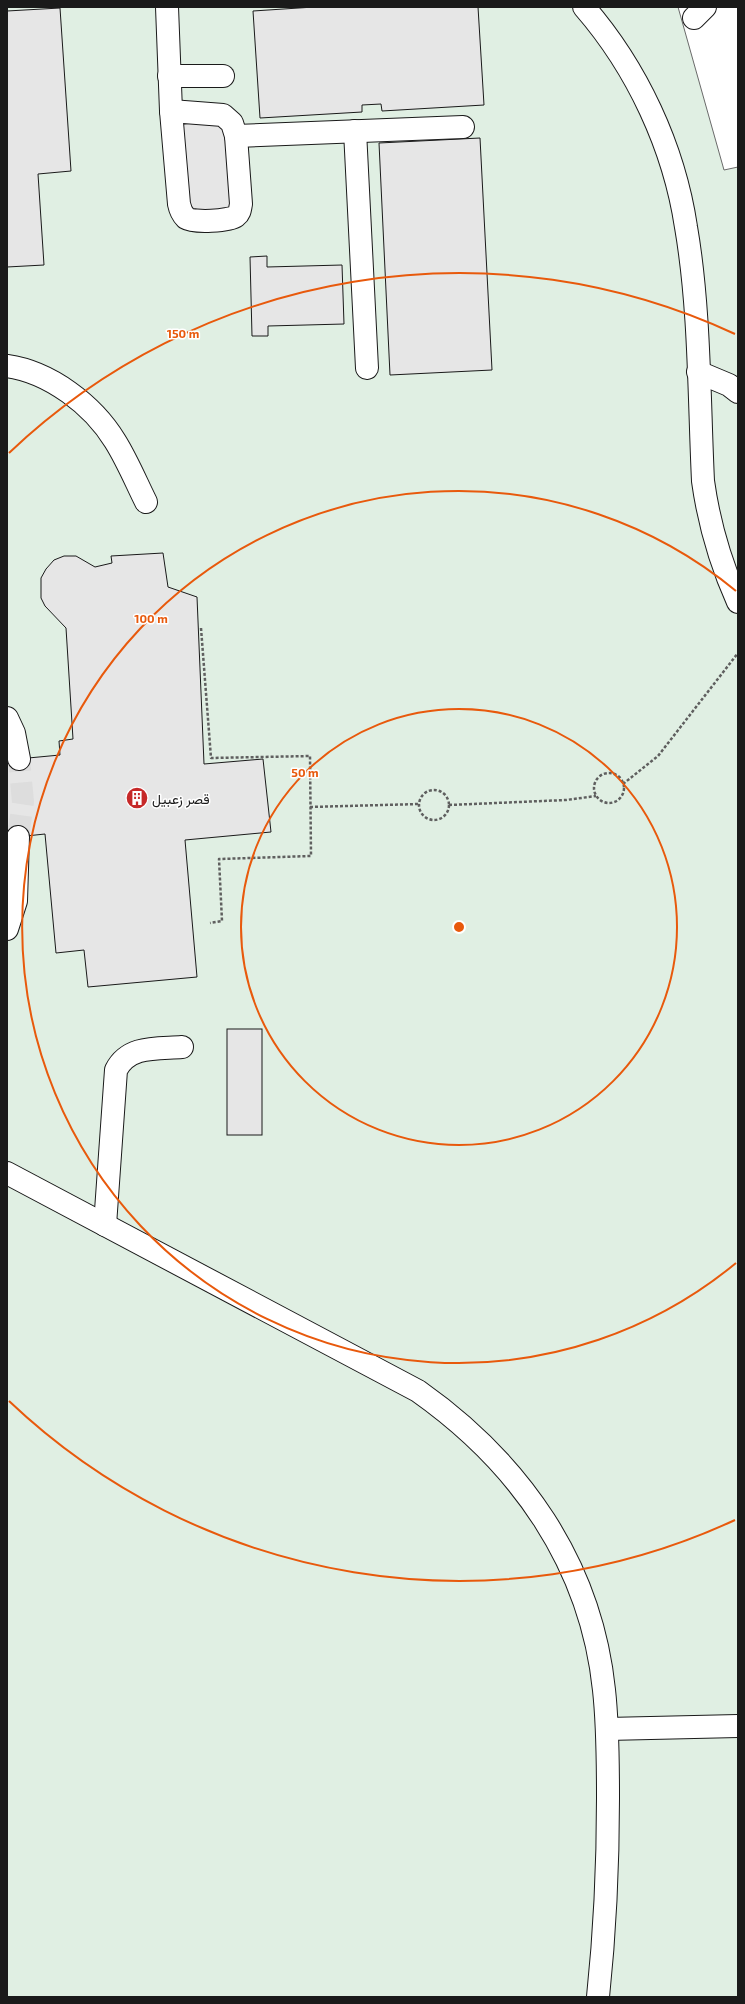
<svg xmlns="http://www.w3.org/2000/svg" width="745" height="2004" font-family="'Exo 2',Vazirmatn,sans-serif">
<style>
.green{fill:#e0efe3;stroke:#6a6a6a}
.building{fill:#e6e6e6;stroke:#1a1a1a}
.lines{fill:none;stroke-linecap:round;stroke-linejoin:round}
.minor-tunnel{stroke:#ddd;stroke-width:22;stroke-dasharray:22 11;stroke-linecap:butt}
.minor-casing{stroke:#1a1a1a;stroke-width:24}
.path{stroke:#5f5f5f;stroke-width:2.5;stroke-dasharray:3 2;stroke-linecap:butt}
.minor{stroke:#fff;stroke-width:22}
.ring{fill:none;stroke:#e8590c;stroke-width:2}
.labels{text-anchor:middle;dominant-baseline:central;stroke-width:3;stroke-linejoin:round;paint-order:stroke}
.poi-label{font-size:14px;fill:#1a1a1a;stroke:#fff;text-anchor:start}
.centre{fill:#e8590c;stroke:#fff;stroke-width:2}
.ring-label{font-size:12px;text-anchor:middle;font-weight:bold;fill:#e8590c;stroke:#fff;stroke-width:3;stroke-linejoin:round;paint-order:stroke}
</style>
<rect width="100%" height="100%" fill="#fff"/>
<!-- green -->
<path class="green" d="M7,7h671l46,163 14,-3v1830h-731z"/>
<!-- building -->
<g class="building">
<path d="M314,7h164l6,98 -102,6 -1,-7 -19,1v7l-102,6 -7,-107z"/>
<path d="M60,8l11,163 -33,3 6,91 -37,2v-256z"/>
<path d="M229,120l5,90 -50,5 -12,-90z"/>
<path d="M480,138l12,232 -102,5 -11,-232z"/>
<path d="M267,256v11l75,-2 2,59 -76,2v10h-16l-2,-79z"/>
<path d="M163,553l5,34 29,10 7,167 59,-5 8,73 -86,8 12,137 -109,10 -4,-37 -28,3 -11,-119 -38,4v-78l53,-5 -1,-14 14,-2 -7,-111 -21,-22 -4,-8v-20l5,-9 8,-9 10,-4h12l19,11 17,-4 -1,-7z"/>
<rect x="227" y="1029" width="35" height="106"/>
</g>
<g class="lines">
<!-- minor-tunnel -->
<path class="minor-tunnel" d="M18,837l5,-35 -4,-43"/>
<!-- minor casing -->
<g class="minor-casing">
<g id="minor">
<path d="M167,7l4,104"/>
<path d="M584,7c53,61 90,140 102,220 14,81 13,171 17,254 6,43 17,81 35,121"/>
<path d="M694,18l11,-11"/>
<path d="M169,76h54"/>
<path d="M171,111l52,4 9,8 4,13 5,68c-1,5 -1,9 -5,12 -7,5 -42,7 -50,2 -4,-4 -6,-9 -7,-14z"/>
<path d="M355,131l12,237"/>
<path d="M236,136l227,-9"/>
<path d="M7,366c43,6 86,39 108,75 12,19 21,41 31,61"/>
<path d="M698,372l31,13 9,7"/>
<path d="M7,718l7,15 5,26"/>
<path d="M7,929l9,-28 2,-64"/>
<path d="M7,1173l411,218c102,72 173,173 186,299 4,36 4,72 4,108 0,67 -3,133 -10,199"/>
<path d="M105,1225l11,-155c13,-25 41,-21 66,-23"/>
<path d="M607,1729l131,-3"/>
</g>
</g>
<!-- path -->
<g class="path">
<path d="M201,628l10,130 99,-2 1,100 -92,3 3,62 -12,2"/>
<circle cx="609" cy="788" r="15"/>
<path d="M623,784l35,-28 80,-103"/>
<circle cx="434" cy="805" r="15"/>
<path d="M449,805l117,-5 30,-4"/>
<path d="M310,807l109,-3"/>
</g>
<!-- minor -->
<use href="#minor" class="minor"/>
</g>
<!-- distance rings -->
<g class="ring">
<circle cx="459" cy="927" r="218"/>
<path d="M736 1263A436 436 0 1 1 736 591"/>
<path d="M735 1520A654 654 0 0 1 9 1401M9 453A654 654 0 0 1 735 334"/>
</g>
<!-- icons -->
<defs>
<g id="building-disc" transform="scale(1.15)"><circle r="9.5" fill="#c62828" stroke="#fff"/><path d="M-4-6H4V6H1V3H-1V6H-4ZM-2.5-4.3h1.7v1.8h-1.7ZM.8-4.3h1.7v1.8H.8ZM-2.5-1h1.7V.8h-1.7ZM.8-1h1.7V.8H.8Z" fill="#fff"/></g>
</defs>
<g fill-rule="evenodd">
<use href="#building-disc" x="137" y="798"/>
</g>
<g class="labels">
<!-- poi labels -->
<g class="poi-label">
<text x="152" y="798">قصر زعبيل</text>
</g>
</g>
<circle cx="459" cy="927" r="6" class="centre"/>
<g class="ring-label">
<text x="183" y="338">150 m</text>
<text x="151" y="623">100 m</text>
<text x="305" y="777">50 m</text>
</g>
<!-- border -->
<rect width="745" height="2004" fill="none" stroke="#1a1a1a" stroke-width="16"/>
</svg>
